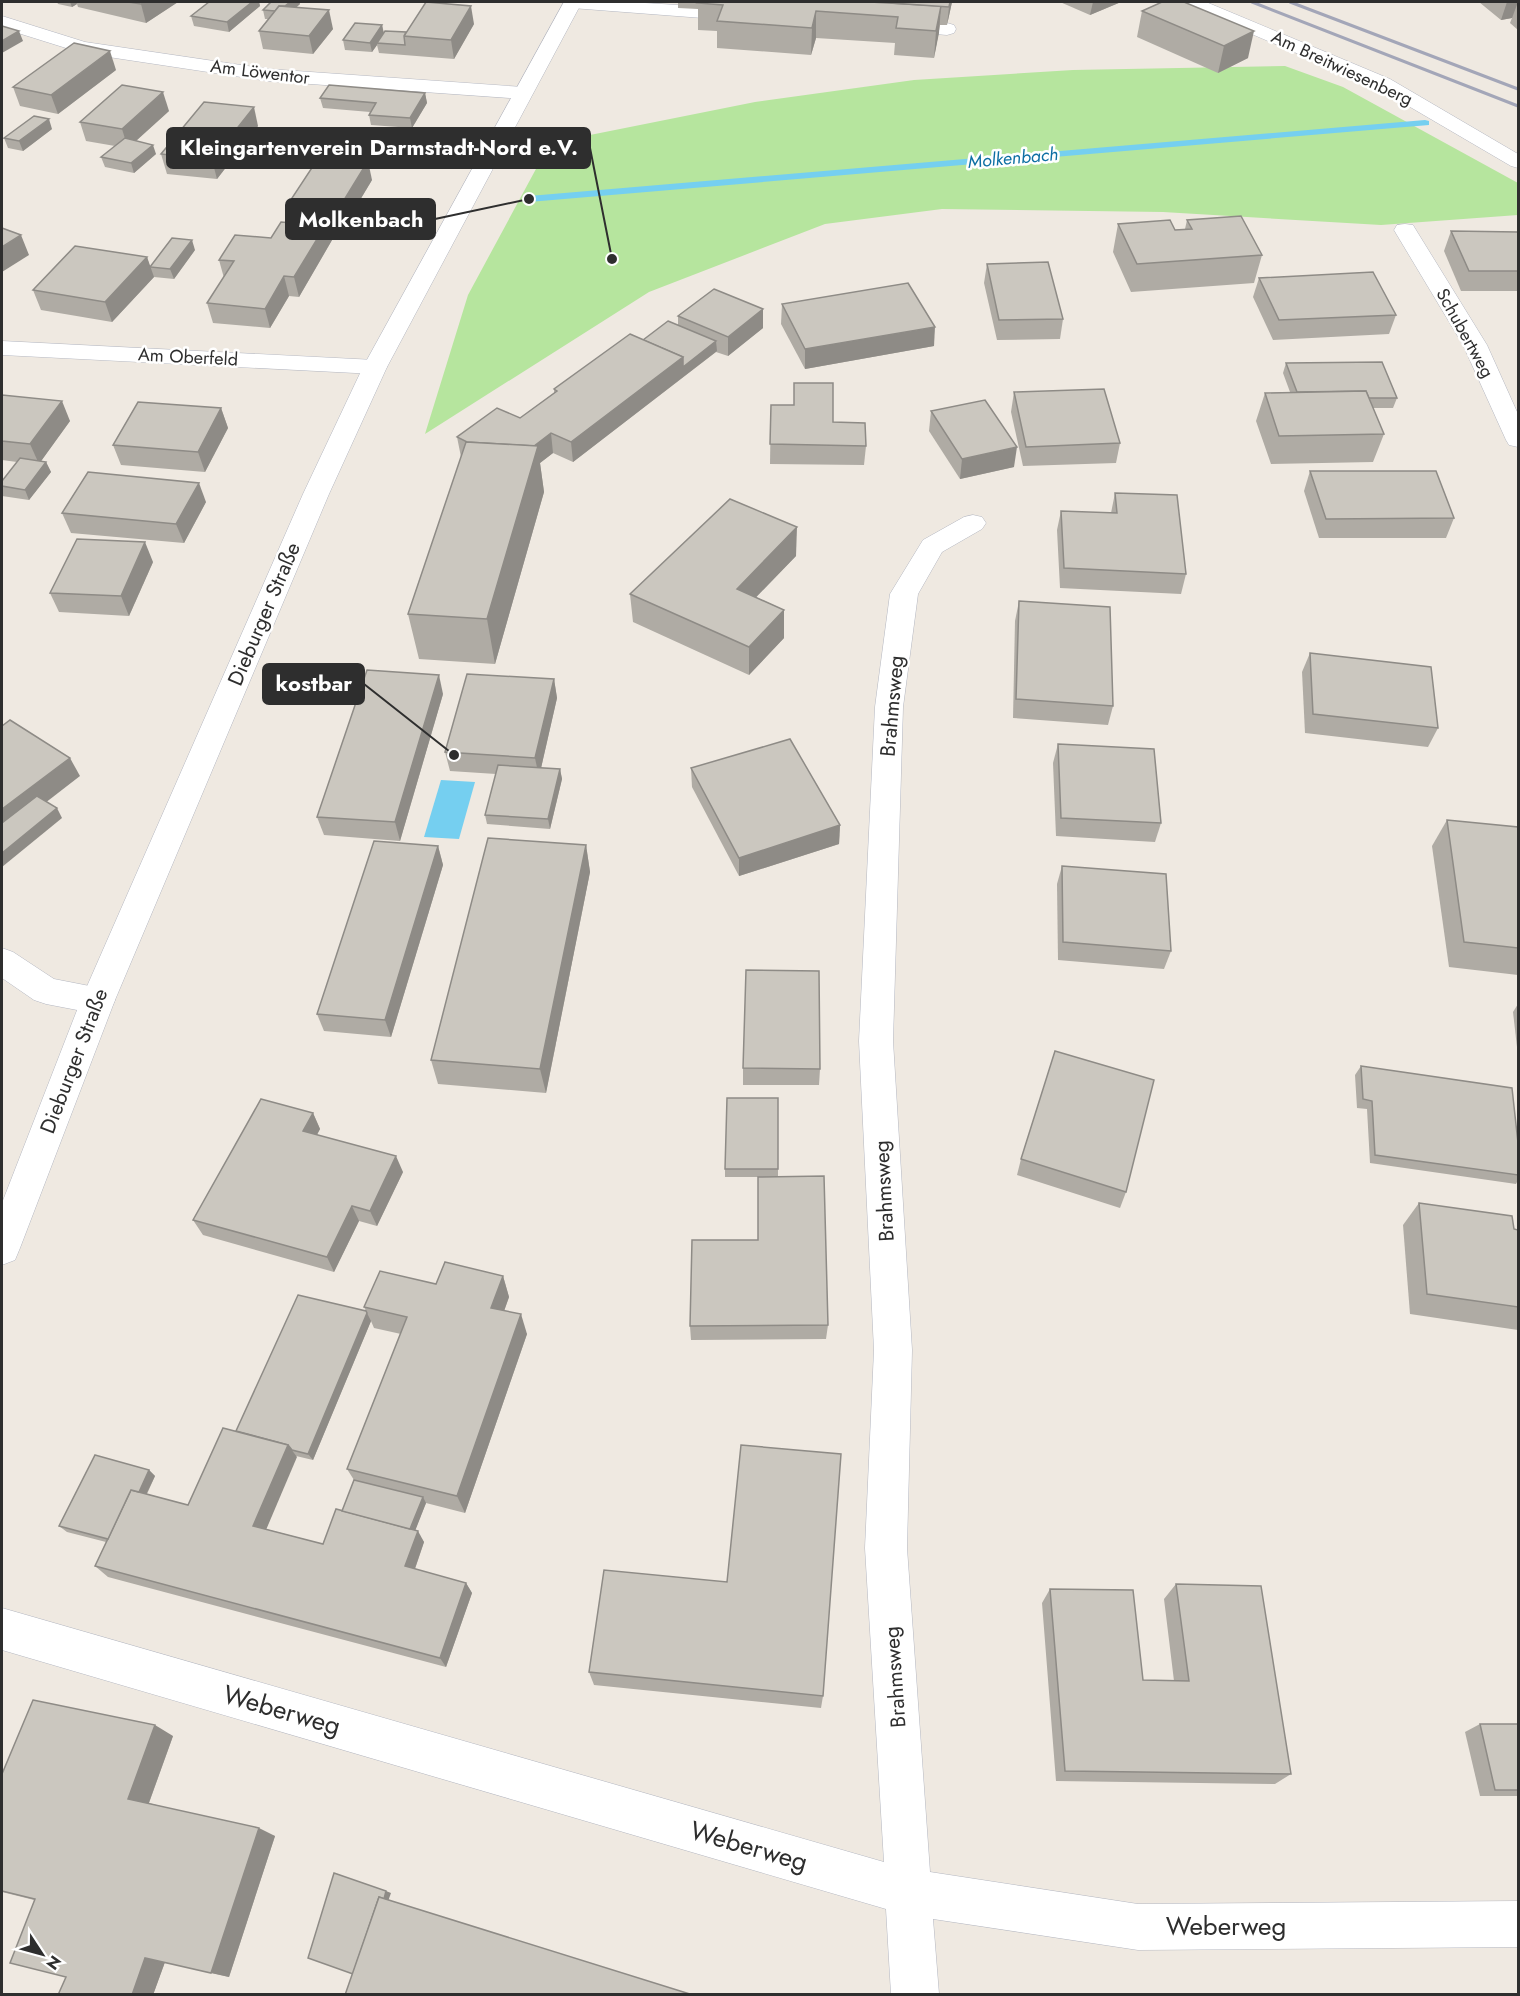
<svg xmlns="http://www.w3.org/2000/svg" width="1520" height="1996" font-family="Jost,sans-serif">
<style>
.green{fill:#b6e59e}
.water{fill:#75cff0}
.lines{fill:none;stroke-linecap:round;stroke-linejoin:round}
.stream{fill:#75cff0;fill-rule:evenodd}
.lane-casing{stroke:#b4b7c1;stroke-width:1}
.street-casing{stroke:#b4b7c1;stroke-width:1}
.secondary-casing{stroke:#b4b7c1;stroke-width:1}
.lane{fill:#fff;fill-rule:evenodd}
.street{fill:#fff;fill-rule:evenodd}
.secondary{fill:#fff;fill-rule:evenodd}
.rail{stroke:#a3a6b8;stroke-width:3}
.wall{fill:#afaba4;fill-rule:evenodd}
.shaded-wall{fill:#8e8b86}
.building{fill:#cbc7bf;stroke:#8e8b86;stroke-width:1.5}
.labels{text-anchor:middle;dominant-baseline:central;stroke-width:5;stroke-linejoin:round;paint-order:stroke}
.far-street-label{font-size:18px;fill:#2e2e2e;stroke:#fff}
.far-water-label{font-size:18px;font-style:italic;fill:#0d6fa3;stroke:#fff}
.street-label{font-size:21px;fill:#2e2e2e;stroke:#fff}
.near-street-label{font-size:26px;fill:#2e2e2e;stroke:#fff}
.leader{fill:none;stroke:#2e2e2e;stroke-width:2}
.callout-dot{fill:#2e2e2e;stroke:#fff;stroke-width:2}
.callout{fill:#2e2e2e;stroke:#2e2e2e;stroke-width:2}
.callout-label{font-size:22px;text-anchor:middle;font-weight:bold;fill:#fff}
</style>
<rect width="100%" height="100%" fill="#efe9e1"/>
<!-- green -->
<path class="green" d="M1285,66l58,21 175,96v32l-137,10 -218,-13 -221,-3 -117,15 -176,68 -224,142 43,-139 82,-152 205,-41 159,-22 159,-10z"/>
<!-- water -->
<path class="water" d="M441,780l34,2 -16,57 -35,-2z"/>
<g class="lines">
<!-- stream -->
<path class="stream" d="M1425,120l4,1v4l-900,77 -6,-3 6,-3z"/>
<!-- lane casing -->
<g class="lane-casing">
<g id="lane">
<path d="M564,2h65l113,7 7,2 2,4 -2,4 -7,2 -170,-13 -6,-1z"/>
<path d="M895,20l52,3 7,2 2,4 -2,4 -7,2 -59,-5 -2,-4 2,-4z"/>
</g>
</g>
<!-- street casing -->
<g class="street-casing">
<g id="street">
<path d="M1183,2h23l184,77 128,75v14l-7,-2 -135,-79 -190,-81z"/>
<path d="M2,16l83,26 183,27 255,18 7,2 3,4 -3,4 -7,2 -255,-18 -186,-28 -80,-25z"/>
<path d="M1405,224l8,1 3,5 71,115 31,69v33l-9,-2 -3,-5 -43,-95 -69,-115 3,-5z"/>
<path d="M2,341l373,19 8,2 4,5 -4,5 -8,2 -373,-19z"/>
<path d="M973,515l9,2 4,6 -4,6 -40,23 -24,42 -15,113 -10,334 19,309 -5,198 23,324 208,32 380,-3v46l-380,3 -205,-31 6,75h-48l-5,-85 -884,-259v-42l882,254 -19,-314 9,-198 -15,-309 16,-334 15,-113 33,-54 41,-23z"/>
<path d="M2,948l11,4 41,27 56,11 5,10 -5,10 -12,4 -52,-10 -12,-4 -32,-22z"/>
</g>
</g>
<!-- secondary casing -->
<g class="secondary-casing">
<path id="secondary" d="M564,2h18l-195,365 -58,127 -214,506 -95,248 -5,12 -13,5v-62l79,-203 222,-506 60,-127z"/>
</g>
<!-- lane -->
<use href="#lane" class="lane"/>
<!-- street -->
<use href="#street" class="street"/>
<!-- secondary -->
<use href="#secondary" class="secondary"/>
<!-- rail -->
<g class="rail">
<path d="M1252,2l266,104"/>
<path d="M1290,2l228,87"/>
</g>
</g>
<!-- wall -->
<g class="wall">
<path d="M57,2h121l-32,21 -68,-16 -1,-3 -5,3 -14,-3z"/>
<path d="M223,2h36l1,4 -31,26 -35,-6 -3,-10z"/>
<path d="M271,2h28l1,2 -4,3 37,22 -20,25 -50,-5 -4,-18 9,-12h-3l-2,-9z"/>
<path d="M678,2h192l22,1 1,-1h59l-5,23h-7l-6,33 -40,-3 1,-12 -79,-5 -5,17 -94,-7v-17l-19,-1v-21l-20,-1z"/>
<path d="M1060,2h61l-31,13z"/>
<path d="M1162,2l86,56 -30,15 -81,-36 5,-26z"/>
<path d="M1479,2h39v28l-8,-7 2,-5 -11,2z"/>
<path d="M474,24l-20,35 -75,-6 -2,-8 -5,7 -27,-2 -2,-10 39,-15 2,8 22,-1z"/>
<path d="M116,70l-58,44 -38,-8 -7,-19z"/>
<path d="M425,93l2,10 -15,25 -41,-3 -2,-10 1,-3 -47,-4 -3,-10z"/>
<path d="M169,111l-33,30 20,13 -22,19 -29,-6 -4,-10 14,-11 -29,-5 -6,-19z"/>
<path d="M258,126l-41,53 -50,-5 -6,-20z"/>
<path d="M52,129l-29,22 -15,-3 -4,-10z"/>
<path d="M372,180l-27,45 -6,-1v4l-40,69 -10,-1 -19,32 -57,-5 -6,-20 17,-25 -5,-18 52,-22 28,-14 2,-3h-6l-5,-20z"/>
<path d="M1187,220l75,35 -8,28 -123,9 -18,-40 5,-28 57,6 10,-1z"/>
<path d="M1451,231l67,1v59h-57l-17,-40z"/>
<path d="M195,250l-21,29 -20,-2 -42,45 -71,-12 -8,-20 114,-33 3,10z"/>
<path d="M987,264l76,55 -3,20 -63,1 -13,-57z"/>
<path d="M1259,278l137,37 -7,19 -116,6 -20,-43z"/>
<path d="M782,304l152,42 -129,23 -24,-45z"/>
<path d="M763,309v19l-35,28 -12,-4 -143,110 -20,-9 -13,10 4,29 -49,172 -76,-5 -11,-45 53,-157 -4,-20 63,-19 34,-25v-4l89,-49 35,-15v-9z"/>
<path d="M1286,363l111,35 -4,10h-20l11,26 -11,28 -102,2 -15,-43 9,-28 25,-1 -7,-19z"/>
<path d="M1014,392l106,51 -4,20 -93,3 -12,-54z"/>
<path d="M2,395l68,26 -29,40 5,1 5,10 -22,28 -27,-4v-15l15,-19 -15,-2z"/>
<path d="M771,405l62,17 33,24 -2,19 -94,-1z"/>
<path d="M221,408l7,20 -23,44 -84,-7 -8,-20z"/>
<path d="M931,411l83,56 -54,12 -31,-48z"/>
<path d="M1310,471l144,47 -8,20h-127l-15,-47z"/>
<path d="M1115,493l71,81 -5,20 -121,-6 -3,-58 4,-19 50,2z"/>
<path d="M206,502l-22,41 -113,-10 -9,-20z"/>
<path d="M796,556l-40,41 28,13v28l-35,37 -116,-53 -3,-28z"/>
<path d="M153,562l-24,54 -70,-4 -9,-19z"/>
<path d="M1019,601l94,105 -5,19 -95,-7 2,-97z"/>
<path d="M1310,653l128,75 -10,19 -123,-14 -3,-61z"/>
<path d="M554,679l3,19 -16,70 19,1 2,10 -12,50 -63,-5 -2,-9 11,-41 -46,-3 -5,-19z"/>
<path d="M443,694l-43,147 -76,-6 -7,-18z"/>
<path d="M1058,744l103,79 -6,19 -99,-6 -3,-73z"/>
<path d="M691,768l149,57 -1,19 -100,32 -47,-89z"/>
<path d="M1447,820l71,7v148l-69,-8 -17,-121z"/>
<path d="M586,845l4,27 -44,221 -108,-9 -7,-24z"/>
<path d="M438,846l5,19 -52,172 -67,-6 -7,-17z"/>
<path d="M1062,866l109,85 -7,18 -106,-9 -1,-76z"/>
<path d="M1518,1004v52l-5,-44z"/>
<path d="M1361,1066l157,77v37l-2,4 -146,-21 -3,-54 -10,-1 -2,-33z"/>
<path d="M743,1068l77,1 -1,16h-76z"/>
<path d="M778,1098v79l50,148 -2,14 -135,1 -1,-14 68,-86v-63h-33v-8z"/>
<path d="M313,1113l7,16 -3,6 86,37 -26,54 -18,-5 -25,51 -131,-37 -10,-15z"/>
<path d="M1021,1159l105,33 -6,16 -103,-33z"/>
<path d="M1419,1203l99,27v100l-108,-16 -7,-89z"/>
<path d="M503,1276l6,21 -5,14 23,23 -62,179 -39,-10 -11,27 9,12 -9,27 51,14 6,10 -26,74 -338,-90 -13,-11 11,-24 -39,-10 -8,-6 90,-56 6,6 -8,18 41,11 48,-74 130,-120 -2,-4 72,-23zM371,1321l3,7 27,6 -54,135 7,11 -12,31 -19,33 -57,-15 30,-73 17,4z"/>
<path d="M727,1582l96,114 -2,12 -227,-23 -5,-13z"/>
<path d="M1176,1584l115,190 -16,10 -219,-3 -14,-178 8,-14 93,91 31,1 -10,-82z"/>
<path d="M1480,1724h38v72h-38l-15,-64z"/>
<path d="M173,1736l-24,67 126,33 -46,141 -64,-15 -12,33h-95l8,-18 -32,-77 -32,-8v-118z"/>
</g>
<!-- shaded-wall -->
<g class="shaded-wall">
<path d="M70,2h6l1,2 -5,3z"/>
<path d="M145,2h33l-32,21 -5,-19z"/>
<path d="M252,2h7l1,4 -31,26 -2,-10z"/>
<path d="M290,2h9l1,2 -18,17 -3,-9z"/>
<path d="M950,2h2l-5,23 2,-18z"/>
<path d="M1093,2h28l-31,13z"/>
<path d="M1507,2h11l-6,16 -11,2z"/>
<path d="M471,6l3,18 -20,35 -3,-19z"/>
<path d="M941,6l-2,27 -5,25 2,-27z"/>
<path d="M329,10l4,19 -20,25 -4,-18z"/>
<path d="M816,11v27l-5,17 1,-27z"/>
<path d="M382,25l2,10 -7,8v2l-5,7 -2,-9z"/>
<path d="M19,31l4,10 -21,12v-12z"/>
<path d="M1254,31l-6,27 -30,15 6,-27z"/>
<path d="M110,51l6,19 -58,44 -7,-19z"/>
<path d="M163,92l6,19 -41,37 -6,-19z"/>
<path d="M425,93l2,10 -15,25 -2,-10z"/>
<path d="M254,107l4,19 -41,53 -5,-19z"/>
<path d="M49,119l3,10 -29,22 -4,-10z"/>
<path d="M153,145l3,9 -22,19 -3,-10z"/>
<path d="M368,161l4,19 -27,45 -4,-20z"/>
<path d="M337,218l2,10 -40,69 -5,-20 31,-51z"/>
<path d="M21,235l8,20 -27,17v-25z"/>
<path d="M192,240l3,10 -21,29 -4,-10z"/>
<path d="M147,257l7,20 -42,45 -7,-20z"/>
<path d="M284,276l5,20 -19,32 -5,-19z"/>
<path d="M763,309v19l-35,28v-19z"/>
<path d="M935,327l-1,19 -129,23v-20z"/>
<path d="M716,341l1,10 -144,111 -2,-20 112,-85z"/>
<path d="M62,401l8,20 -31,43 -9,-20z"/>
<path d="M221,408l7,20 -23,44 -7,-20z"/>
<path d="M551,433l2,20 -13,10 4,29 -49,172 -8,-45 23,-156z"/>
<path d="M1017,447l-3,20 -54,12 2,-20z"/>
<path d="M46,462l5,10 -22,28 -4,-10z"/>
<path d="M199,483l7,19 -22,41 -8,-19z"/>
<path d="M797,527l-1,29 -59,61v-28z"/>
<path d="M145,542l8,20 -24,54 -8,-20z"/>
<path d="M784,610v28l-35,37v-28z"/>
<path d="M439,675l4,19 -43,147 -5,-19z"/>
<path d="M554,679l3,19 -18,79 -4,-19z"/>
<path d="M70,758l10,18 -75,58 -3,-6v-19z"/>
<path d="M560,769l2,10 -12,50 -2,-10z"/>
<path d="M57,808l5,10 -60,49v-14z"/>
<path d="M840,825l-1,19 -100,32v-18z"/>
<path d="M586,845l4,27 -44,221 -6,-24z"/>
<path d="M438,846l5,19 -52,172 -6,-17z"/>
<path d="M313,1113l7,16 -10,18 -7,-16z"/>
<path d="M396,1156l7,16 -26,54 -7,-15z"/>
<path d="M352,1206l7,15 -25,51 -7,-15z"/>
<path d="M503,1276l6,21 -11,31 -7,-20z"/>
<path d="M367,1313l4,8 -58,139 -5,-6z"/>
<path d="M521,1314l6,20 -62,179 -8,-17z"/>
<path d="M288,1445l9,12 -34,80 -10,-11z"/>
<path d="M149,1470l6,6 -34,71 -6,-6z"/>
<path d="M423,1497l3,6 -14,36 -3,-6z"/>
<path d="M418,1531l6,11 -12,35 -7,-11z"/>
<path d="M466,1583l6,10 -26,74 -6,-9z"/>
<path d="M155,1725l18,11 -26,72 -19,-9z"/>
<path d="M259,1828l16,8 -46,141 -18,-4z"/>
<path d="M386,1891l5,2 -30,84z"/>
<path d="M145,1958l20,4 -12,33h-21z"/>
</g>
<!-- building -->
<g class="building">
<path d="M128,2h17l-4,2z"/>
<path d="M209,2h43l-25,20 -36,-6z"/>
<path d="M271,2h19l-5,4h-6l-4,5 -12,-1z"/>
<path d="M426,2l45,4 -20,34 -47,-4z"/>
<path d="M698,2h172l71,4 -5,25 -40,-3 2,-11 -82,-6 -4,17 -95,-7 6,-16 -26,-2z"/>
<path d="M893,2h57l-1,5 -57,-4z"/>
<path d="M1162,2h22l70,29 -30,15 -82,-35z"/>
<path d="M279,6l50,4 -20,26 -50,-5z"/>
<path d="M355,23l27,2 -12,18 -27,-3z"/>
<path d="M2,26l17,5 -17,10z"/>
<path d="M385,31l21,1 -2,4 1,9 -28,-2z"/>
<path d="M74,43l36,8 -59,44 -38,-8z"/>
<path d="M122,85l41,7 -41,37 -42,-7z"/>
<path d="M329,85l96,8 -15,25 -41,-3 7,-12 -56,-5z"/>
<path d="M204,102l50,5 -42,53 -51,-6z"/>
<path d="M34,116l15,3 -30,22 -15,-3z"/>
<path d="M125,138l28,7 -22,18 -30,-6z"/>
<path d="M319,157l49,4 -27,44 -51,-4z"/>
<path d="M1241,216l21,39 -125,9 -19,-40 52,-4 5,10 17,-1 -5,-9z"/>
<path d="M281,222l44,4 -31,51 -10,-1 -19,33 -58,-6 27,-42 -15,-1 16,-25 36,3z"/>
<path d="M2,228l19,7 -19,12z"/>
<path d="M1451,231l67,1v39h-49z"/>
<path d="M172,238l20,2 -22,29 -20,-2z"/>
<path d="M75,246l72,11 -42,45 -72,-12z"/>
<path d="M1048,262l15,57 -64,1 -12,-56z"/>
<path d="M1373,272l23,43 -117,5 -20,-42z"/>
<path d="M908,283l27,44 -130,22 -23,-45z"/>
<path d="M714,289l49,20 -35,28 -50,-21z"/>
<path d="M668,321l48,20 -33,26v-10l-40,-17z"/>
<path d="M630,334l53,23 -112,85 -20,-9 -17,13 -67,-4 -10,-5 40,-29 23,10 37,-27 -3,-2z"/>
<path d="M1382,362l15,36h-28l-3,-7 -69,1 -11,-29z"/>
<path d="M794,383h39v39l32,1 1,23 -96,-2 1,-39h23z"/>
<path d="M1104,389l16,54 -94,4 -12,-55z"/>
<path d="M1366,391l18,43 -105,2 -14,-43z"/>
<path d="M2,395l60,6 -32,43 -28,-3z"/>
<path d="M985,400l32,47 -55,12 -31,-48z"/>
<path d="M138,402l83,6 -23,44 -85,-7z"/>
<path d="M466,442l72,4 -51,173 -79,-5z"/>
<path d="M20,458l26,4 -21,28 -23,-4v-5z"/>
<path d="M1310,471h126l18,47 -128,1z"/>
<path d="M88,472l111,11 -23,41 -114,-11z"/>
<path d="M1115,493l62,2 9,79 -122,-6 -3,-57 56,2z"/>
<path d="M730,499l67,28 -60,62 47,21 -35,37 -119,-53z"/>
<path d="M77,539l68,3 -24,54 -71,-3z"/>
<path d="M1019,601l91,6 3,99 -97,-7z"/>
<path d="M1310,653l121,14 7,61 -125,-14z"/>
<path d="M367,670l72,5 -44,147 -78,-5z"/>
<path d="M467,674l87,5 -19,79 -90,-6z"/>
<path d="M10,720l60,38 -68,51v-83z"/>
<path d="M790,739l50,86 -101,33 -48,-90z"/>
<path d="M1058,744l96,5 7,74 -100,-5z"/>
<path d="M498,765l62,4 -12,50 -63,-4z"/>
<path d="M37,796l20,12 -55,45v-30z"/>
<path d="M1447,820l71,7v121l-54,-6z"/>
<path d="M488,838l98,7 -46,224 -109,-9z"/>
<path d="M374,841l64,5 -53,174 -68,-6z"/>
<path d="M1062,866l104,8 5,77 -108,-9z"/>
<path d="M746,970l73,1 1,98 -77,-1z"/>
<path d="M1055,1051l99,29 -28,112 -105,-33z"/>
<path d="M1361,1066l151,22 6,55v32l-143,-20 -3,-54 -9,-2z"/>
<path d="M727,1098h51v71h-53z"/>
<path d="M261,1099l52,14 -10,18 93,25 -26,55 -18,-5 -25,51 -134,-37z"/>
<path d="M824,1176l4,149 -138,1 2,-86h66v-63z"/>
<path d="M1419,1203l93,13 2,13 4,1v77l-91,-13z"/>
<path d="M445,1262l58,14 -12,32 30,6 -64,182 -110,-27 60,-152 -43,-10 16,-36 56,13z"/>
<path d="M298,1295l68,16 1,2 -59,141 -16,-4 -4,-5 -52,-14z"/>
<path d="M223,1428l65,17 -35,81 70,18 13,-35 82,22 -13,35 61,17 -26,75 -345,-92 36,-76 57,15z"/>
<path d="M741,1445l100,9 -18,242 -234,-24 15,-102 123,12z"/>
<path d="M95,1455l54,15 -10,22 -8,-2 -23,49 -49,-13z"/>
<path d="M354,1480l69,17 -13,32 -68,-18z"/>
<path d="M1176,1584l85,2 30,188 -226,-3 -15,-182 83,1 10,90 46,1z"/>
<path d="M33,1700l122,25 -27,74 131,29 -48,145 -66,-15 -13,37h-74l8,-18 -56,-14 25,-64 -33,-8v-117z"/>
<path d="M1480,1724h38v66h-23z"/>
<path d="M334,1873l52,18 -2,8 -5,-2 -26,77 -45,-16z"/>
<path d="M379,1897l314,98h-348z"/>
</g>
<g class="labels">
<!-- far-street labels -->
<g class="far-street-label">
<text transform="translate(1342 68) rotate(25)">Am Breitwiesenberg</text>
<text transform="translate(260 72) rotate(7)">Am Löwentor</text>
<text transform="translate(1465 333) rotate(61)">Schubertweg</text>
<text transform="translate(188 357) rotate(3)">Am Oberfeld</text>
</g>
<!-- far-water labels -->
<g class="far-water-label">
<text transform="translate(1013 158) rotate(-5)">Molkenbach</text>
</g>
<!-- street labels -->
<g class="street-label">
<text transform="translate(264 614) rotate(-67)">Dieburger Straße</text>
<text transform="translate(892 706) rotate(-85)">Brahmsweg</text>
<text transform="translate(74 1061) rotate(-69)">Dieburger Straße</text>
<text transform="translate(884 1191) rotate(-93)">Brahmsweg</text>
<text transform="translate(895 1677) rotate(-94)">Brahmsweg</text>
</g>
<!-- near-street labels -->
<g class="near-street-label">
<text transform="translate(282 1710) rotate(16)">Weberweg</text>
<text transform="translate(749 1846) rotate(16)">Weberweg</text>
<text x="1226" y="1926">Weberweg</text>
</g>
</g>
<!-- callouts -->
<path class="leader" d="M612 259L590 148M529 199L435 219M454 755L364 684"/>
<g class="callout-dot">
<circle cx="612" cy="259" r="6"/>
<circle cx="529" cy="199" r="6"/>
<circle cx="454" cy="755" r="6"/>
</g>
<g class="callout">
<rect x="167" y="128" width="423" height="40" rx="6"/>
<rect x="286" y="199" width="149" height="40" rx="6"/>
<rect x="263" y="664" width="101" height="40" rx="6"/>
</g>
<g class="callout-label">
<text x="379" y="155">Kleingartenverein Darmstadt-Nord e.V.</text>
<text x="361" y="227">Molkenbach</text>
<text x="314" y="691">kostbar</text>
</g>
<!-- border -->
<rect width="1520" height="1996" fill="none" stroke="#2e2e2e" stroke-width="6"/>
<!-- north arrow -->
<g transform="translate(42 1954) rotate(126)" stroke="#ffffff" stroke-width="4.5" paint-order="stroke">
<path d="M0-4.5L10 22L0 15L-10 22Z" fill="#2e2e2e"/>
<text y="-9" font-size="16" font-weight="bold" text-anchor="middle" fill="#2e2e2e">N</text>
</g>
</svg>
